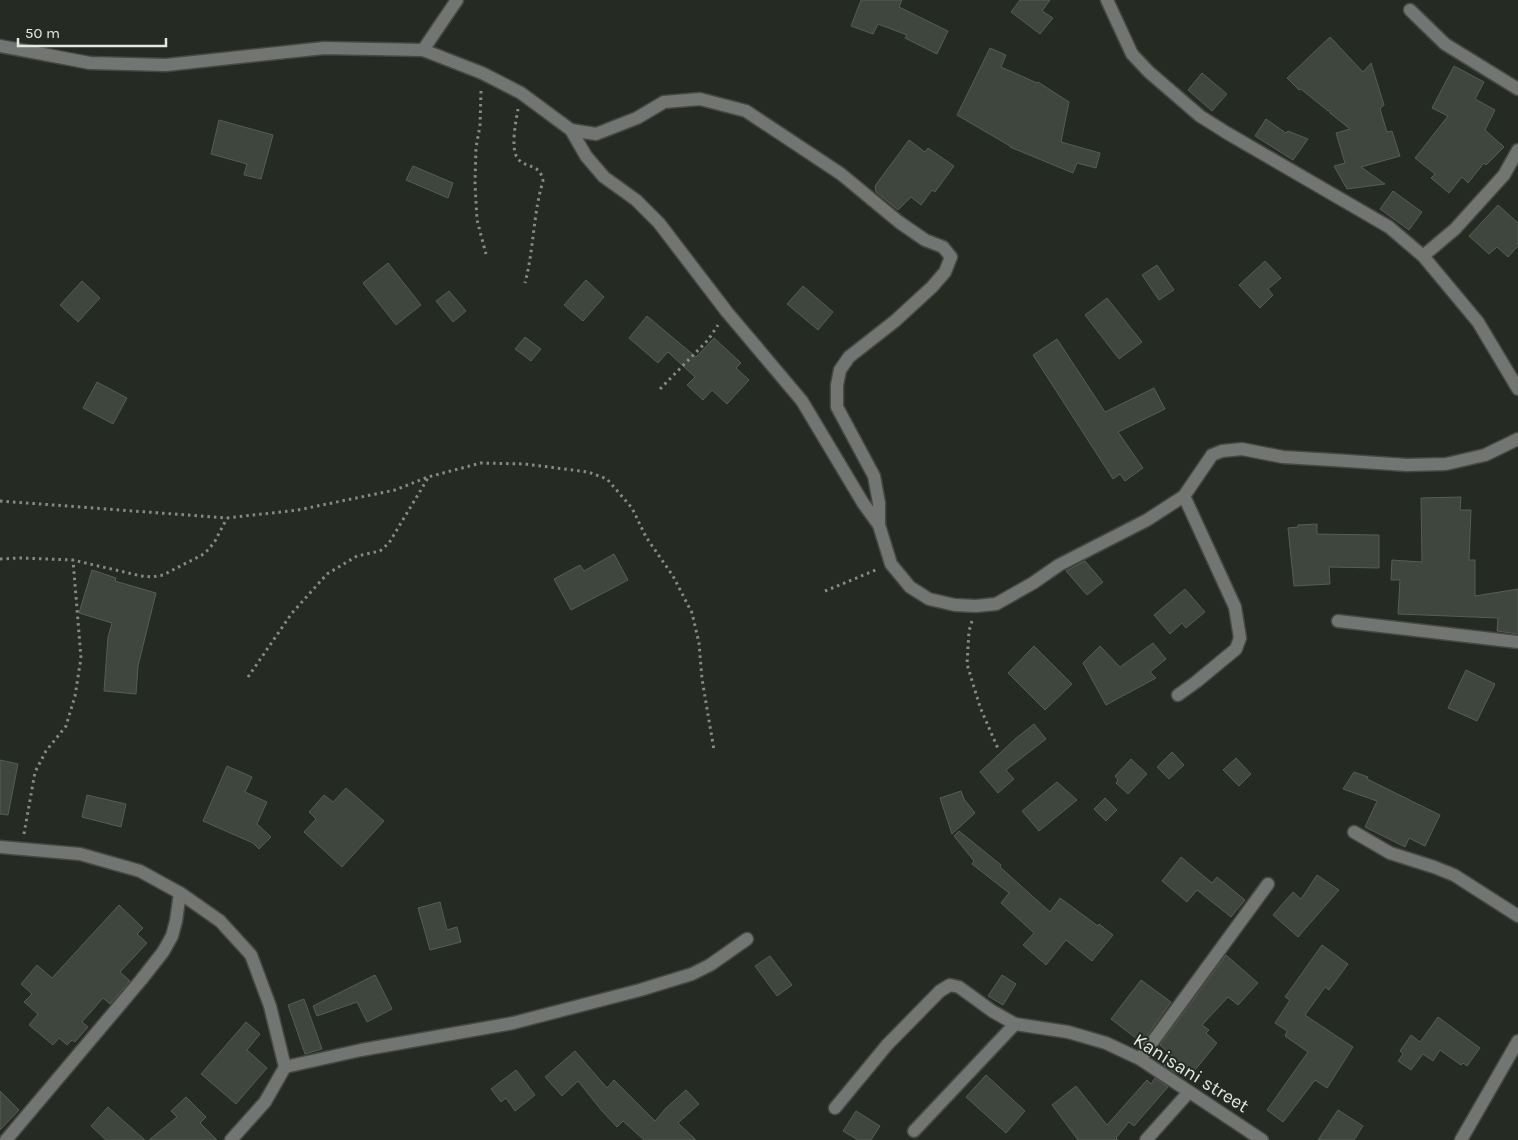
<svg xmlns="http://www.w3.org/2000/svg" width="1518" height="1140" font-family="Karla,sans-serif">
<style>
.building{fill:#3f463d;stroke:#565d54}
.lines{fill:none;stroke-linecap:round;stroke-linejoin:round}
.minor-casing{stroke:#444942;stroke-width:15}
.path{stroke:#868b84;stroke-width:3;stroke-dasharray:2.5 4;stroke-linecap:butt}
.minor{stroke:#727571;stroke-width:12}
.labels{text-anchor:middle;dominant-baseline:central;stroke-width:4;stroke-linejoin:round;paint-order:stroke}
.street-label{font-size:19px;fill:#e4e8e2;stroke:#252b23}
</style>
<rect width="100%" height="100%" fill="#252b23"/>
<!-- building -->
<g class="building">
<path d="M861,0h41l-3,7 49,24 -11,23 -32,-16 2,-3 -29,-11 -5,10 -22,-8z"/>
<path d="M1020,0h30l-8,11 11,7 -13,16 -29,-22z"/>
<path d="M1330,37l33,35 8,-9 13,42 -4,4 7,23 5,-1 8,25 -39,11 24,17 -38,5 -13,-23 11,-3 -9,-30 14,-4 -20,-16 -1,-3 -1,1 -27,-22 -2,1 -12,-12z"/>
<path d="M990,48l16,7 -5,12 36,16 1,-1 31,20 -8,40 39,11 -4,15 -19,-5 -4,10 -63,-26v-1l-53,-31z"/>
<path d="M1454,66l30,16 -9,17 20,11 -10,20 19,17 -18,18 -2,-2 -16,20 -6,-6 -13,16 -18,-15 4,-4 -20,-16 33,-42 -16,-8z"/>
<path d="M1202,73l25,21 -15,17 -24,-21z"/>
<path d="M1266,119l20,14 2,-2 20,8 -15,21 -38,-24z"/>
<path d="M219,120l54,15 -12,44 -17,-4 3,-11 -36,-10z"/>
<path d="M909,140l16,12 3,-4 26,18 -19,26 -3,-2 -11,15 -10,-8 -13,13 -22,-18 -1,-6z"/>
<path d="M413,166l40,17 -5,15 -42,-18z"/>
<path d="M1393,191l29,21 -13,18 -29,-21z"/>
<path d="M1498,205l20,18v23l-10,11 -11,-10 -8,7 -20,-18z"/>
<path d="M1265,261l16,17 -13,11 5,6 -13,13 -21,-23z"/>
<path d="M388,263l33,42 -25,20 -33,-42z"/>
<path d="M1157,265l17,25 -15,10 -17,-25z"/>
<path d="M586,280l18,17 -21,24 -19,-16z"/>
<path d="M82,281l18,17 -22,24 -18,-17z"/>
<path d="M803,286l30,26 -15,18 -31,-26z"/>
<path d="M449,291l17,20 -13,11 -17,-21z"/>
<path d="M1107,298l35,44 -23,17 -34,-44z"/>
<path d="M647,316l49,41 18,-19 27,25 -5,5 13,12 -22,24 -15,-14 -9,10 -16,-15 8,-8 -27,-25 -10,11 -29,-25z"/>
<path d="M525,337l16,12 -10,12 -16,-12z"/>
<path d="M1057,339l48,73 49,-24 11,21 -47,23 25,36 -18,13 -5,-7 -7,5 -80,-124z"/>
<path d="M97,382l30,16 -14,26 -30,-16z"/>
<path d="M1461,497l-1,13h11l-2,50h6v36l43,-7v45l-21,-3 1,-13 -100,-4 2,-34h-9l1,-20 30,2 -1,-64z"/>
<path d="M1317,524v10l62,1v33l-50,-1 1,17 -36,2 -6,-58 10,-1v-2z"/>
<path d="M614,554l14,26 -57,30 -17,-31 26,-14 4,6z"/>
<path d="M1085,561l18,21 -16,13 -21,-24z"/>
<path d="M92,570l24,8 -1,3 41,12 -18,73 -2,28 -32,-3 4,-54 4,-14 -33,-10z"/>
<path d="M1185,589l20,23 -19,16 -4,-5 -12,11 -16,-19z"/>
<path d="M1153,643l13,16 -16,13 6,6 -50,27 -23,-42 17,-17 20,21z"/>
<path d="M1034,646l38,38 -27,26 -37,-37z"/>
<path d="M1466,670l29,14 -18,37 -29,-13z"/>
<path d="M1034,724l12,15 -40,31 8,9 -16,14 -18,-21 35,-33z"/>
<path d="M1172,752l12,13 -15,14 -12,-12z"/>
<path d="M1236,758l15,16 -12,12 -16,-16z"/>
<path d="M1131,759l16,15 -19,20 -12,-11 2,-3 -3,-4z"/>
<path d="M0,760l18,4 -10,51 -8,-1z"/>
<path d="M227,766l25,11 -7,15 22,10 -10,22 14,13 -12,12 -6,-6 -50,-22z"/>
<path d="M1354,772l14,5 -1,2 73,36 -15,31 -16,-8 -4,9 -40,-20 12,-26 -34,-12z"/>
<path d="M1057,782l20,18 -38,31 -17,-20z"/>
<path d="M346,788l38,33 -42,46 -38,-35 12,-13 -7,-7 15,-17 9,7z"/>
<path d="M961,791l3,8 11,14 -23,21 -12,-36z"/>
<path d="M87,795l39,9 -5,23 -39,-10z"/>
<path d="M1105,798l12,12 -11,11 -12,-12z"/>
<path d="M959,831l42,34 -1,2 50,45 10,-14 38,28 1,-2 14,11 -21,26 -26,-21 -20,25 -23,-20 11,-12 -33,-30 8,-10 -37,-29 2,-3 -20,-25z"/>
<path d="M1181,857l31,26 5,-6 28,23 -14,17 -34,-27 -10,12 -25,-21z"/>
<path d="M1317,875l22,15 -41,47 -25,-22 20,-23 8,7z"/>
<path d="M440,902l7,28 10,-3 4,15 -31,8 -12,-42z"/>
<path d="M119,905l24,23 -6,6 10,9 -27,29 10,9 -20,23 -7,-6 -21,24 6,5 -13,15 -3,-2 -5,5 -8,-7 -6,7 -24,-20 9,-11 -14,-12 8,-8 -11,-10 16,-19 15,13z"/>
<path d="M1322,945l26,19 -19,26 -4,-3 -20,28 48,32 -26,41 -12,-8 -32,42 -16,-12 41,-58 -23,-16 2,-5 -12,-8 15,-23 -5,-3z"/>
<path d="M1226,955l32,28 -20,22 -10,-8 -26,28 7,5 -3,3 11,10 -22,27 -2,-1 -3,3 -7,-6 -6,8 -13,-9 8,-9 -12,-11z"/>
<path d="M770,956l22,29 -15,11 -22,-30z"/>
<path d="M375,975l17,34 -25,13 -10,-20 -40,14 -4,-10z"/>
<path d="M1002,975l14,9 -13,21 -15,-9z"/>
<path d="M1141,980l30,22 -29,41 -31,-24z"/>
<path d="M304,999l18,50 -17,5 -17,-49z"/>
<path d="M1438,1017l42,31 -13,18 -4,-3 -2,2 -21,-15 -7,11 -10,-7 -12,16 -13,-9 5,-7 -3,-3 11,-16 9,7z"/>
<path d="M246,1022l14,12 -13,16 20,18 -31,36 -35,-30z"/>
<path d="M575,1051l32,37 7,-8 41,41 11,-13 20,-18 13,14 -21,19 18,17h-52l-21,-19 -6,6 -15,-16 -24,-30 -16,15 -17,-19z"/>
<path d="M516,1070l19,25 -20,16 -9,-13 -5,4 -10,-13z"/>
<path d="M986,1075l39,36 -19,22 -40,-36z"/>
<path d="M1155,1078l13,9 -34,39 -5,-4 -13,16 2,2h-40l-26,-35 24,-19 31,39 40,-45 4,4z"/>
<path d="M0,1091l19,19 -19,20z"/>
<path d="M186,1097l20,20 -6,6 17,17h-68l28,-23 -6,-6z"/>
<path d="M108,1107l37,33h-39l-15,-14z"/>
<path d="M1338,1110l25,16 -9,14h-36z"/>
<path d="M856,1111l24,15 -9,14h-13l-15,-9z"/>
</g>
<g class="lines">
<!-- minor casing -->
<g class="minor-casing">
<g id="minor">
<path d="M1107,0l25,54 17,18 51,44 27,17 162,94 34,29 55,66 40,67"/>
<path d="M1410,10l35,34 73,45"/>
<path d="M0,46l90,17 76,2 158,-17 99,2 59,23 39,20 50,37 15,26 18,21 32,23 23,23 68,89 75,89 61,102 16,22"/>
<path d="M423,50l34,-50"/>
<path d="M571,130l25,4 41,-16 27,-16 36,-3 46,12 95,63 58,48 26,18 18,7 8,10 -6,15 -13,15 -37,34 -46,36 -9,13 -3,15v22l37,69 5,27v22l12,39 19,23 19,12 26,6 21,1 20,-2 37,-21 26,-18 88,-45 37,-24 28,-41 10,-4 20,-2 41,8 50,3 74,5 39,-1 39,-9 33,-16"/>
<path d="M1423,256l32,-27 49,-54 14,-25"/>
<path d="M1338,621l180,21"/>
<path d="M1178,695l18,-13 40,-33 4,-11 -5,-31 -51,-111"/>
<path d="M1354,832l36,21 44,14 20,8 64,41"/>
<path d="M0,847l80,7 60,17 40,22 40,28 31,34 19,51 15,61 -20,35 -34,38"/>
<path d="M1140,1059l128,-175"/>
<path d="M285,1067l76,-17 152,-27 127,-33 52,-16 18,-9 37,-26"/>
<path d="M835,1108l52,-63 53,-54 10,-6 9,2 33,24 23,13 53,8 38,11 34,16 122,81"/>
<path d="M914,1131l101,-107"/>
<path d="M6,1140l135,-160 22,-28 9,-16 4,-15 4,-28"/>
<path d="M1146,1140l43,-48"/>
<path d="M1461,1140l57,-99"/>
</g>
</g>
<!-- path -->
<g class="path">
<path d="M481,91l-1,35 -4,21 -1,36 2,37 9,34"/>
<path d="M518,109c-2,12 -8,40 0,50 9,10 22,4 25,22 -10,33 -9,68 -18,102"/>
<path d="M660,389l48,-49 10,-15"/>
<path d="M0,501l227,17 71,-8 97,-20 33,-13 53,-14 44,1 63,8 19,7 25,29 14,29 27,39 19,37 7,30 3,36 12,71"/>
<path d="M0,559l20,-1 53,2 68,16 11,1 11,-2 39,-20 7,-6 6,-8 12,-23"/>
<path d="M825,591l53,-22"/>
<path d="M972,621l-3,10 -2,33 13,43 19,44"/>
<path d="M248,677l44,-64 35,-39 30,-18 23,-5 9,-8 39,-65"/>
<path d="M24,834l11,-62 11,-21 20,-25 9,-30 6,-38 -8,-98"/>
</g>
<!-- minor -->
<use href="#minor" class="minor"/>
</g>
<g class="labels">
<!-- street labels -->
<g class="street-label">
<text transform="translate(1191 1073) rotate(32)">Kanisani street</text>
</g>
</g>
<!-- scale -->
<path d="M18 38v8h148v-8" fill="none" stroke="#e4e8e2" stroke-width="2.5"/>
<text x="25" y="38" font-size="15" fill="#e4e8e2" stroke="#252b23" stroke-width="4" paint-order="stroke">50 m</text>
</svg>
